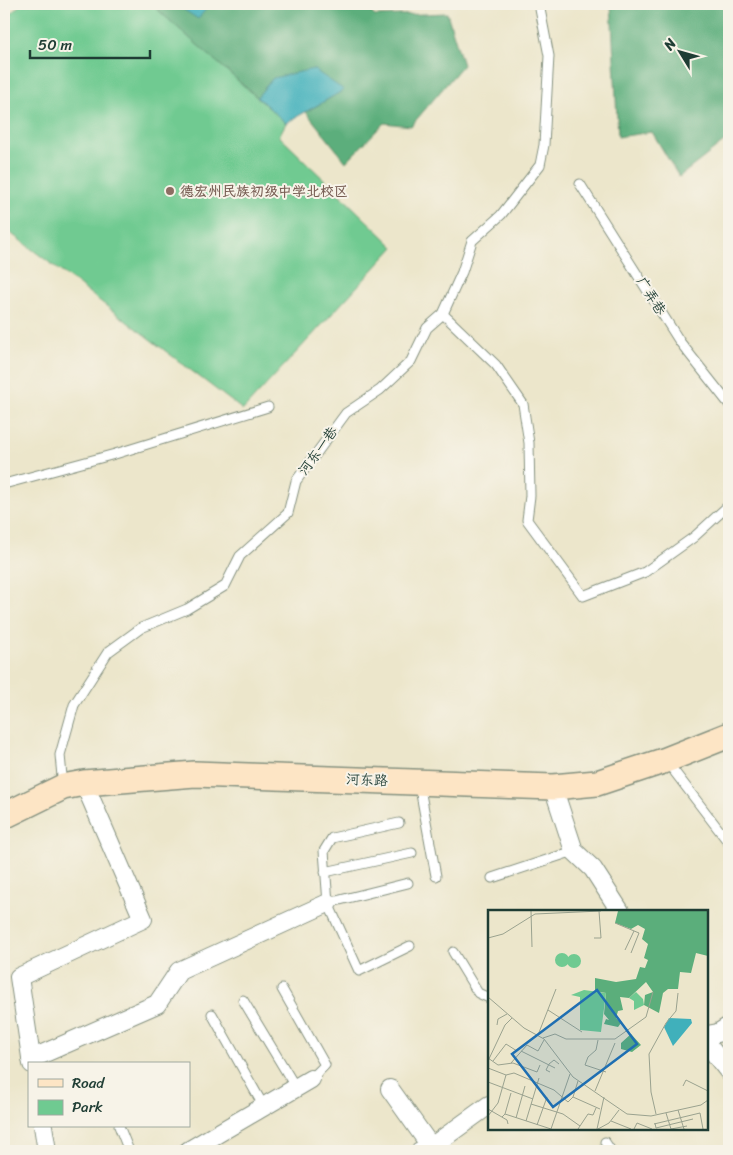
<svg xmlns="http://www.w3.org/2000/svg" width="733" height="1155" font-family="Sriracha,'LXGW WenKai TC',sans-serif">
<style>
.green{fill:#6fca91;stroke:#478462}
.forest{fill:#5bae7b;stroke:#3d7658}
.water{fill:#40b0bb;stroke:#307678}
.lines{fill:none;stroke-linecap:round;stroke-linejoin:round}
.service-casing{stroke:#869280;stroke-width:11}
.minor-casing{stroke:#869280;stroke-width:20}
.secondary-casing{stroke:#869280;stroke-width:28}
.service{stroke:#fff;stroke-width:9}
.minor{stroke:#fff;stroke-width:18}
.secondary{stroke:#fde5c5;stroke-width:25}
.education-dot{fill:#8d6e63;stroke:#f7f3e8;stroke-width:2}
.labels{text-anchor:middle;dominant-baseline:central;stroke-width:4;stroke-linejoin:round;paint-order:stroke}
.education-label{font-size:14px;font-weight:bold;fill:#785e54;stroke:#f7f3e8;text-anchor:start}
.street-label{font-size:14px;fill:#1f3d34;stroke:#f7f3e8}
.inset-road{fill:none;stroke:#9aa28f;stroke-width:1}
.view{fill:#1f6fb2;fill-opacity:0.15;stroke:#1f6fb2;stroke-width:2.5}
.inset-edge{fill:none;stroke:#1f3d34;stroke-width:2.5}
</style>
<rect width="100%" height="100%" fill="#f7f3e8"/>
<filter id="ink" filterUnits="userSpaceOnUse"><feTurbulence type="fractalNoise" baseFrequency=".02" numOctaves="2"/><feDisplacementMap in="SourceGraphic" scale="10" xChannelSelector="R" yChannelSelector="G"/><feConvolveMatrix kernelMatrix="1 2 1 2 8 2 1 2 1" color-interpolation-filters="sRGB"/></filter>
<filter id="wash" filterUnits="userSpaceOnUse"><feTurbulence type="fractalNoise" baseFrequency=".0096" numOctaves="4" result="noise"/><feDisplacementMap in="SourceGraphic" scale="20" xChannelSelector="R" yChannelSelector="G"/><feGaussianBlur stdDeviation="1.12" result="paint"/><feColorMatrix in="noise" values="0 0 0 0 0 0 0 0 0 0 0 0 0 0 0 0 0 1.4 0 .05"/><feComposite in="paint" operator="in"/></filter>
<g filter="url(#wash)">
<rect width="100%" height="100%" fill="#ece6cb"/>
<!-- green -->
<path class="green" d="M21,4h130l135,119 -7,13 115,111 -151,163 -239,-182v-208z"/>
<!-- forest -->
<g class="forest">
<path d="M151,4h212l12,12 72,-3 16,52 -52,61 -27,-3 -38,39 -40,-50 38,-22 -71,-12 -16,19z"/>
<path d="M611,4h118v134l-50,39 -27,-45 -34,5z"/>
</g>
<!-- water -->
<g class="water">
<path d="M175,4h32v4l-9,11z"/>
<path d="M313,69l31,21 -58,33 -29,-26 16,-19z"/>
</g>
</g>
<g filter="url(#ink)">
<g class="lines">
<!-- service casing -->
<g class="service-casing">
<g id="service">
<path d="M580,184l100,158 49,62"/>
<path d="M443,314l53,51 27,39 6,39 1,53 -3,24 56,76 62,-24 49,-35 35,-32"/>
<path d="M4,484l111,-30 153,-47"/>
<path d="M667,762l62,81"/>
<path d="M419,783l17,93"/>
<path d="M63,787l-3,-32 14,-50 34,-53 33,-24 46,-19 38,-23 15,-30 48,-43 8,-32 50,-68 34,-23 31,-29 16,-33 16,-14 19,-42 10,-31 29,-26 39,-50 4,-20 5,-89 -10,-52"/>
<path d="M399,823l-67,15 -8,13 4,52 31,68 51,-25"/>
<path d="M325,872l87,-19"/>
<path d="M492,878l82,-27"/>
<path d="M328,903l80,-20"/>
<path d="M453,952l25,41 11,5"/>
<path d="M282,989l43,76 -14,14"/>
<path d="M243,1000l53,88"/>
<path d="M212,1014l52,93"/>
<path d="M119,1126l10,25"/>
<path d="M605,1142l6,9"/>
</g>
</g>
<!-- minor casing -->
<g class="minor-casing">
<g id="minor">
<path d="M553,787l21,64 19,18 27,42"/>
<path d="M707,1035l11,-2 11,-7"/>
<path d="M707,1044l22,28"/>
<path d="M31,1059l126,-55 22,-33 149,-68"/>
<path d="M32,1064l-13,-87 124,-58 -59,-136"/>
<path d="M390,1089l44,62"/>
<path d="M43,1126l4,25"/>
<path d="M188,1151l123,-72"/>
<path d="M420,1151l11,-4 58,-42"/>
</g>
</g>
<!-- secondary casing -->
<g class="secondary-casing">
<path id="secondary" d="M4,816l59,-29 21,-4 111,-9 358,13 44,-4 69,-23 63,-25"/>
</g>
<!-- service -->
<use href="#service" class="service"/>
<!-- minor -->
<use href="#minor" class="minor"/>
<!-- secondary -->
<use href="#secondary" class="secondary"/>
</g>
</g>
<!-- markers -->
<circle class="education-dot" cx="170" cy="191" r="5"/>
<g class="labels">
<!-- education labels -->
<g class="education-label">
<text x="180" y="191">德宏州民族初级中学北校区</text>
</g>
<!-- street labels -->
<g class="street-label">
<text transform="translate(651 296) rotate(58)">广弄巷</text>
<text transform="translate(318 451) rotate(-54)">河东一巷</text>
<text transform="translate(367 780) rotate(2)">河东路</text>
</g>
</g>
<!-- overview -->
<g transform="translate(488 910)">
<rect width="220" height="220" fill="#ece6cb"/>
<path d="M67 50a7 7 0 1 1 14 0a7 7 0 1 1-14 0ZM79 51a7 7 0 1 1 14 0a7 7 0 1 1-14 0ZM96,80l22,3 -5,39 -21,-2v-33l-9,-2zM148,82l7,7 1,6 -10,5v-9l-5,-3z" fill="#6fca91"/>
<path d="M130,1h90v45l-12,-3 -5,20 -11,-1 -2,17h-10l-5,4 -4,20 -15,-8 1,-10 8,-3 -7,-10 -17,16 -9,-1 3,13 -5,1 -2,7 5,5 -3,4 -14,-3 2,-5 3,1 -5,-6 2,-21 -11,-2v-13l21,4 20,-3 4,-12 5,1 3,-8 -4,-2 4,-14 -6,-5 3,-10 -7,-4 -7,4 -16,-6zM143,124l10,11 -9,7 -11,-3v-6z" fill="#5bae7b"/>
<path d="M181,108l22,1 1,4 -19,23 -9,-19z" fill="#40b0bb"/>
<path class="inset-road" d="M43,1l1,36M127,13l24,10 -8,20M0,28l15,-4 32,-20 66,-3M106,28h7l-2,-27M137,40l9,-19M0,87l36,31 20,11 29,38 54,37 24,2 50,-11 7,-5M60,100l34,22M9,115l1,-6 9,-5M50,125l18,-46M55,128l12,-4 11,5h49l31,-22 7,-25M110,130l-2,10 -8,7 -3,8 21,7M33,141l34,17M0,148l10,7 15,-2 24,9 3,-7M0,151l17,-36 7,-7M5,151l13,-17 11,7M23,153l16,-18 11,6 6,-11M0,158l18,7 8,-2 40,17 14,12 5,-5 27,12M62,162l-4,-2 3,-6 5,-4 5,4M0,172l45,17M195,176l3,-6 22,11M107,181l20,-48M85,187l5,-16M43,194l32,10 17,12M0,199l19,11 1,4M190,200l6,19M178,203l5,16M17,204l6,-21M168,204l-5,-22 -2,-38 17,-31 10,-12 2,-18M0,206l10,-13 8,-28M14,207l3,-3 46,15M28,208l9,-32M38,211l13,-43M123,211l20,8M167,213l1,5 37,-9M166,214l46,-11 3,16M49,215l10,-28M63,219l19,-55M90,219l10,-15 5,1 3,-7M109,219l7,-32M110,219l11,-6 10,-13M146,219l3,-6 15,6M183,219l16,-3"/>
<path class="view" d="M109,80l40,54 -84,63 -41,-53z"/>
<rect width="220" height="220" class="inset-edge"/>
</g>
<!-- margin -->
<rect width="733" height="1155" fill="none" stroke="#f7f3e8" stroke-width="20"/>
<!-- legend -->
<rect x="28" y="1062" width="162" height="65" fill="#f7f3e8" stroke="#a1aaa0"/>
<rect x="38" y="1079" width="25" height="8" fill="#fde5c5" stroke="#a1aaa0"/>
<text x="72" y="1088" font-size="15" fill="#1f3d34">Road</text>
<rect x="38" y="1100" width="25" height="15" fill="#6fca91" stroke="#a1aaa0"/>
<text x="72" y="1112" font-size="15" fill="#1f3d34">Park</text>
<!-- north arrow -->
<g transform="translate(680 52) rotate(307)" stroke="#f7f3e8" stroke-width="4" paint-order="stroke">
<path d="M0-4L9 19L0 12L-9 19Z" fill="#1f3d34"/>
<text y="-8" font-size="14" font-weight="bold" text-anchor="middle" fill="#1f3d34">N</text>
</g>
<!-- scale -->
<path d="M30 50v8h120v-8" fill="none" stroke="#1f3d34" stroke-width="2.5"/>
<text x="38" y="50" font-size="15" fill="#1f3d34" stroke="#f7f3e8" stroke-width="4" paint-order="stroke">50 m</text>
</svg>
